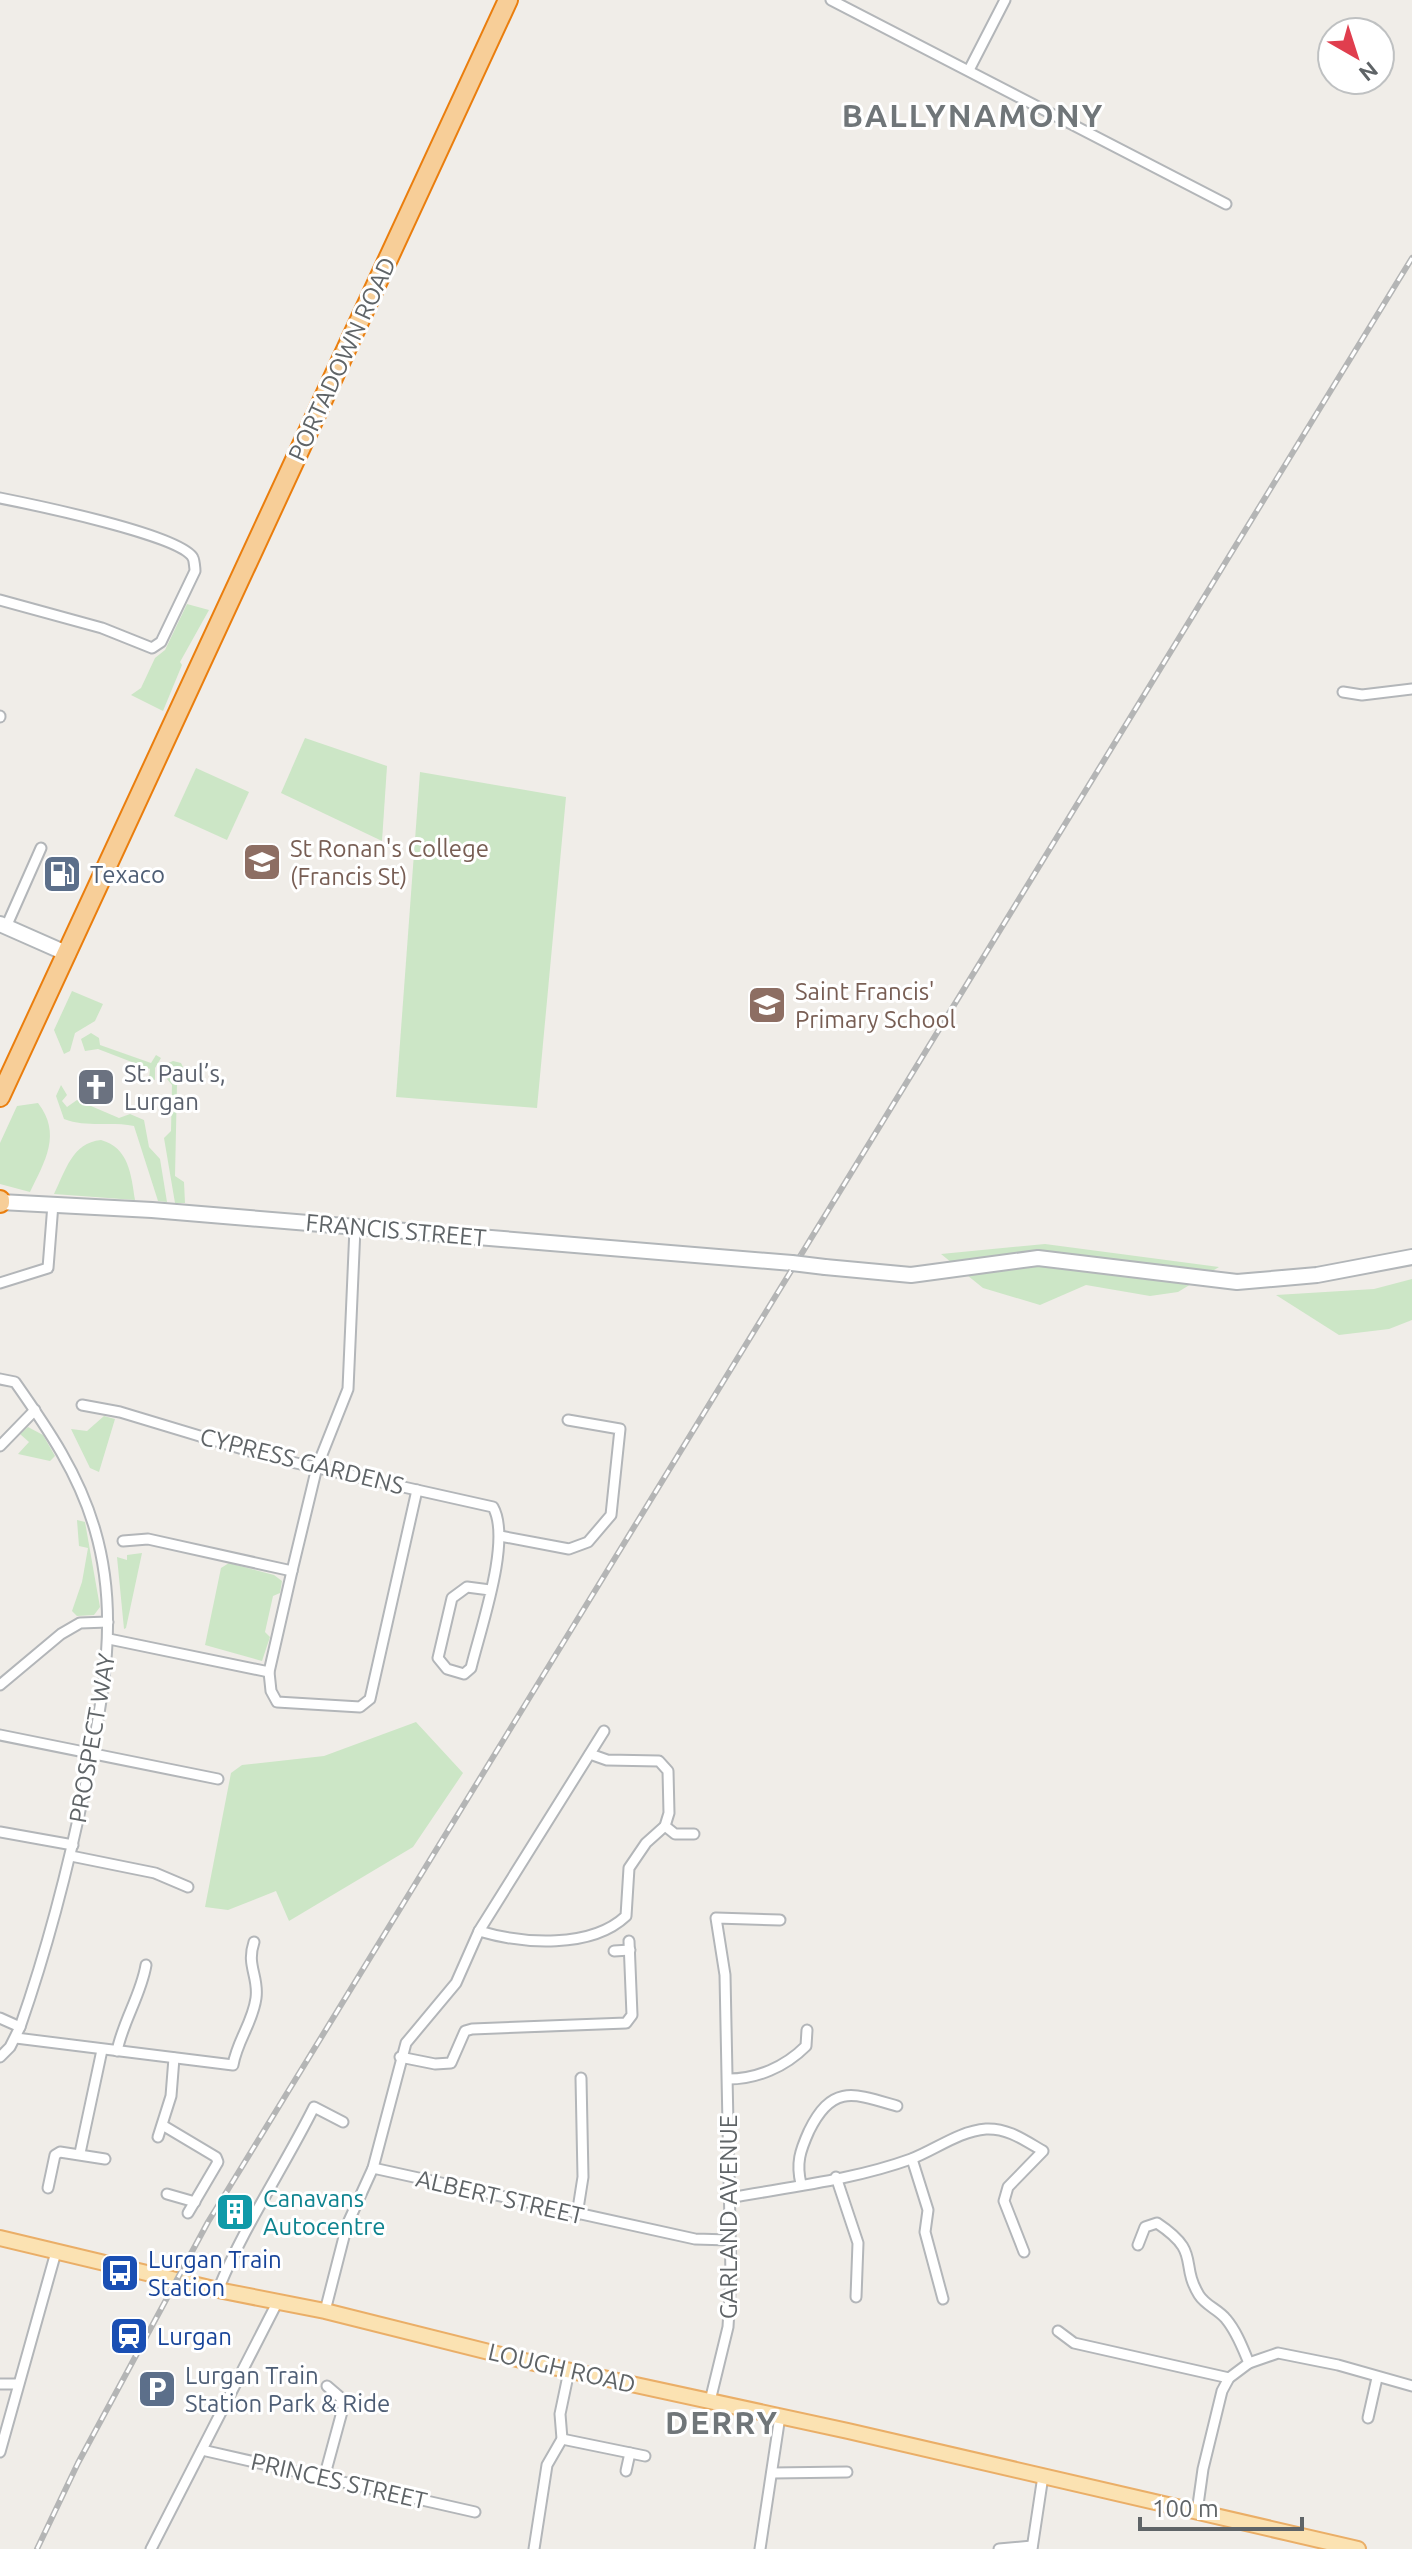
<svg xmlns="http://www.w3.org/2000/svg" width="1412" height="2549" font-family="Ubuntu,sans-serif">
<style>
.green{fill:#cce6c6}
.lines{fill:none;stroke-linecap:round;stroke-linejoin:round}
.street-casing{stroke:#b3b6b9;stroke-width:13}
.secondary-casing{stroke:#b2b6b9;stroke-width:18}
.primary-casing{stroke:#eaae67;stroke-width:18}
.highway-casing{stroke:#ea7e0e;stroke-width:22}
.street{stroke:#fff;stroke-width:9}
.secondary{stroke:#fff;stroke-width:14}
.primary{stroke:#fbe2b2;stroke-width:14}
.highway{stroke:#f7ce98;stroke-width:18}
.rail-casing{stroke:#b4b5b5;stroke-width:6}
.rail{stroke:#fff;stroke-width:3;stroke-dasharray:9;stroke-linecap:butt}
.secondary-bridge-casing{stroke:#b2b6b9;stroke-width:18;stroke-linecap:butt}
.secondary-bridge{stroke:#fff;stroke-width:14}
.labels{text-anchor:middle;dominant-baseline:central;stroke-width:6;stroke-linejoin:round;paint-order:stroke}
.street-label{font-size:24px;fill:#5f6467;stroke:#fff}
.education-label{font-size:24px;fill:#785e54;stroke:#fff;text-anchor:start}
.service-label{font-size:24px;fill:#4e5e75;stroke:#fff;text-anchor:start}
.worship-label{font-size:24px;fill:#5b616d;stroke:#fff;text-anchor:start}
.culture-label{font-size:24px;fill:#0d838f;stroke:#fff;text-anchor:start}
.transit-label{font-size:24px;fill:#164399;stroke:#fff;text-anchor:start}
.district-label{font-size:32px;font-weight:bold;letter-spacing:2px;fill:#707679;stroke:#fff}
</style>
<rect width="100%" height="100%" fill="#f0ede8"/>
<!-- green -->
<g class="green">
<path d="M187,604l22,6 -29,52 2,3 -19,46 -32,-16 10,-7 14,-30 10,-8z"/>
<path d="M305,738l82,28 -5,75 -101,-48z"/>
<path d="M196,768l53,24 -22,48 -53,-24z"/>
<path d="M420,772l146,25 -29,311 -141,-11z"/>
<path d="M72,991l31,13 -8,17 -20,12 -5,18 -6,3 -10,-24z"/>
<path d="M91,1033l8,5 1,7 51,18 5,-8 5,3 -6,10v12l-6,-1 1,-10 -52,-20 -13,2 -4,-12z"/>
<path d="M173,1061l8,2 5,10 -9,11 -2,92 9,6 1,21h-10l-11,-65 7,-7 1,-46 -10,-12 4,-9z"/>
<path d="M61,1085l6,10 -5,6 5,6 10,-7 42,18 11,-4 14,6 5,27 11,12 7,43 -9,-1 -24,-75c-23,-5 -47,2 -70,-7l-8,-23z"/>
<path d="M38,1103c24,31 7,58 -8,89l-30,-8v-41l17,-37z"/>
<path d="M101,1140c28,8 30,34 34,60l-81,-6c12,-24 18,-51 47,-54z"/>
<path d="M1045,1244l174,23 -41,25 -28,4 -64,-11 -46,20 -57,-17 -42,-34z"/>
<path d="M1412,1279v41l-23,9 -50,6 -63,-40 98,-6z"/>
<path d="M104,1416l11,3 -16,53 -9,-4 -19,-39 16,2z"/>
<path d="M28,1427l15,8 12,21 -5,5 -32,-7 11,-12 -9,-8z"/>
<path d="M77,1520l8,2 15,85 -6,8 -17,1 -5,-5 10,-29 6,-34 -9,-2z"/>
<path d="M142,1553l-16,75 -2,1 -7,-72 10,3v-5z"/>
<path d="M229,1563l45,12 8,6 -2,12 -7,3 -8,36 5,5 -8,24 -57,-16 16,-77z"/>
<path d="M416,1722l47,51 -50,74 -124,74 -13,-30 -48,19 -23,-3 26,-134 11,-8 82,-9z"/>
</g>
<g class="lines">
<!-- street casing -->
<g class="street-casing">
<g id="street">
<path d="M831,0l395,204"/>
<path d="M969,70l36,-70"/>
<path d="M0,498c30,6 182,37 193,60 1,1 2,11 2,13l-34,71 -9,6 -50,-20 -102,-28"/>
<path d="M1343,692l19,3 50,-6"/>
<path d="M0,717v-1"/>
<path d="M6,927l35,-79"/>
<path d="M355,1228l-7,161 -31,78 -25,104 -23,101 2,19 6,11 83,5 10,-8 47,-209"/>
<path d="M0,1283l48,-15 5,-64"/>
<path d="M0,1379l15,3c33,47 64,92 80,148 25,85 8,167 -9,252 -17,83 -38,165 -66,245l-10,20 -10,10"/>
<path d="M82,1405l38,7 149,45 224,50c19,33 -13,123 -22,161l-7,6 -17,-5 -9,-11 14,-60 15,-11 23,3"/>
<path d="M0,1446l35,-36"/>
<path d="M500,1536l69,13 19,-7 23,-27 9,-86 -52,-9"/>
<path d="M123,1541l25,-2 144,32"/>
<path d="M109,1639l160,33"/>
<path d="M0,1685l61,-51 19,-11 28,-1"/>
<path d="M0,1735l218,44"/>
<path d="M665,1826l10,8h19"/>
<path d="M0,1832l73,13"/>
<path d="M71,1856l84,17 33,14"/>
<path d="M479,1931c44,13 112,18 147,-15l3,-48 17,-25 19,-17 4,-13 -1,-42 -9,-10 -52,-1 -17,-6"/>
<path d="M614,1951l16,-1"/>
<path d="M0,2018l20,9"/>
<path d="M16,2038l217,27c4,-24 20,-43 23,-67 3,-22 -10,-32 -2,-56"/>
<path d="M117,2051c6,-30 24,-56 29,-86"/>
<path d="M400,2057l35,7 16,-1 14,-32 7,-2 154,-6 6,-8 -3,-74"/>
<path d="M728,2079c29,0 57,-12 78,-33l1,-16"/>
<path d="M164,2126l52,31 2,5 -30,51"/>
<path d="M158,2137l13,-41 3,-38"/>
<path d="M80,2153l22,-103"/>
<path d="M912,2159l16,51 -3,22 18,67"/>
<path d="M373,2168l322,71 34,1"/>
<path d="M836,2177l22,66 -2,54"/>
<path d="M801,2184c-5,-21 -1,-33 8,-53 23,-47 44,-38 88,-25"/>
<path d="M48,2188l7,-33 5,-3 45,7"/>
<path d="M167,2194l28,8"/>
<path d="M729,2198c60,-11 124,-18 182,-39 24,-9 48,-28 75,-30 22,-1 38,11 57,22l-35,36 -4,14 20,51"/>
<path d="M577,2215l6,-38 -2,-99"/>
<path d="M1138,2245l7,-18 12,-4c45,30 22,39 42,72 7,11 19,14 27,24 11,13 17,30 23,44"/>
<path d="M218,2290c26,-64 65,-121 96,-183l29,15"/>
<path d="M325,2311l22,-86 26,-57 33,-125 50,-60 23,-52 125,-200"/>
<path d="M1058,2331l16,12 155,35"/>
<path d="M0,2384h18"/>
<path d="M710,2401l18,-74 3,-51 -6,-301 -9,-57 64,2"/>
<path d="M1368,2418l9,-40"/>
<path d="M562,2439l83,17"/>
<path d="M202,2450l273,62"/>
<path d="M0,2452l56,-200"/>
<path d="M626,2471l4,-18"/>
<path d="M772,2473l75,-1"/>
<path d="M324,2478l19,-70 -2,-10 -14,-12"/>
<path d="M1197,2512l6,-43 19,-78 7,-13 20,-15 29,-10 60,12 74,21"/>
<path d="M151,2549l127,-248"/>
<path d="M534,2549l13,-84 15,-26 -2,-25 9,-43"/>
<path d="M760,2549l20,-133"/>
<path d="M999,2549l33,-3"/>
<path d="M1032,2549l11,-73"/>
</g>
</g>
<!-- secondary casing -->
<g class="secondary-casing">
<g id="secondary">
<path d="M0,924l68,30"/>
<path d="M0,1202l152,8 640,53"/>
<path d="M825,1267l86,8 127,-17 199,24 80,-7 95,-18"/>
</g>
</g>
<!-- primary casing -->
<g class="primary-casing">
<path id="primary" d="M0,2238l218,52 107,21 200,50 323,70 510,118"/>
</g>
<!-- highway casing -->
<g class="highway-casing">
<g id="highway">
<path d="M0,1097l508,-1097"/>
<path d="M0,1200v3"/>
</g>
</g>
<!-- street -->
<use href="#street" class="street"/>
<!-- secondary -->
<use href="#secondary" class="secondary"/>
<!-- primary -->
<use href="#primary" class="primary"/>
<!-- highway -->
<use href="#highway" class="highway"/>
<!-- rail casing -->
<g class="rail-casing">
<path id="rail" d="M37,2549l41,-86 130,-241 1204,-1964"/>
</g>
<!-- rail -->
<use href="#rail" class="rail"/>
<!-- secondary-bridge casing -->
<g class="secondary-bridge-casing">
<path id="secondary-bridge" d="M792,1263l33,4"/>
</g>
<!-- secondary-bridge -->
<use href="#secondary-bridge" class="secondary-bridge"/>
</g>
<!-- icons -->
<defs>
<g id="school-square" transform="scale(2)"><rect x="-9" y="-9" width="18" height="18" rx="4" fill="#8d6e63" stroke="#fff"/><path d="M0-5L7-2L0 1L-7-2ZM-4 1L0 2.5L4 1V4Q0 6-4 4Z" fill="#fff"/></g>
<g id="fuel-square" transform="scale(2)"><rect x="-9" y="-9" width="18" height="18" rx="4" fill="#5c6f8a" stroke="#fff"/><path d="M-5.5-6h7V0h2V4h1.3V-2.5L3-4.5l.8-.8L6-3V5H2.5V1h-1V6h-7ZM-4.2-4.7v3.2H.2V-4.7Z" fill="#fff"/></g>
<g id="church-square" transform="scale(2)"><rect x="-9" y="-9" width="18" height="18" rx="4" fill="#6b7280" stroke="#fff"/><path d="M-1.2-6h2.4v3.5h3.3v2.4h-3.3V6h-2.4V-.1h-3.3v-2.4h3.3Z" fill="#fff"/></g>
<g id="building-square" transform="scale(2)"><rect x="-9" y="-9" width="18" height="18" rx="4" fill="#0f9aa8" stroke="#fff"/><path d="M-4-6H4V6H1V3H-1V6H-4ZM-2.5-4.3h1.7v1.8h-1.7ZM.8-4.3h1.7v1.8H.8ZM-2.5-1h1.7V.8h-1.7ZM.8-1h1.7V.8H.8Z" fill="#fff"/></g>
<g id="bus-square" transform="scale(2)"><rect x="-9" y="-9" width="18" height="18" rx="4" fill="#1a4fb4" stroke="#fff"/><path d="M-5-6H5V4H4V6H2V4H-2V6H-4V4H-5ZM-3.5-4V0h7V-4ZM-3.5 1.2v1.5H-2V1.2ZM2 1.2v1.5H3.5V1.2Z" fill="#fff"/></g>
<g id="station-square" transform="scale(2)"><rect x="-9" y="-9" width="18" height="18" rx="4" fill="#1a4fb4" stroke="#fff"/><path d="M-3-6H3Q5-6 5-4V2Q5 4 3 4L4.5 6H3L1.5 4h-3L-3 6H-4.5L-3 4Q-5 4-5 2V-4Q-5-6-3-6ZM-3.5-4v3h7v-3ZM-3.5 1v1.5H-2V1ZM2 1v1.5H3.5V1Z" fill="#fff"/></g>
<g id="parking-square" transform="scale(2)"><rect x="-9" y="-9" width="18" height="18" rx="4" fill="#5c6f8a" stroke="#fff"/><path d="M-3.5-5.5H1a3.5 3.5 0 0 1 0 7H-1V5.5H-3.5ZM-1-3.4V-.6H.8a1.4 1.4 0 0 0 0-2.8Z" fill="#fff"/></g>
</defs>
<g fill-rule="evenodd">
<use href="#school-square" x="262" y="862"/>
<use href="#fuel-square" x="62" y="874"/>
<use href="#school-square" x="767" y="1005"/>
<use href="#church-square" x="96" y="1087"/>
<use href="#building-square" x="235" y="2212"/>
<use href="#bus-square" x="120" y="2273"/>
<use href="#station-square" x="129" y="2336"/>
<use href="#parking-square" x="157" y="2389"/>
</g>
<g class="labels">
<!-- street labels -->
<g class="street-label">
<text transform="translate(342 359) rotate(-65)">PORTADOWN ROAD</text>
<text transform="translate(396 1230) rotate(5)">FRANCIS STREET</text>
<text transform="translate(302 1461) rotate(14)">CYPRESS GARDENS</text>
<text transform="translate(92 1738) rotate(-80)">PROSPECT WAY</text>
<text transform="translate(500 2197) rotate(13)">ALBERT STREET</text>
<text transform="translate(728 2217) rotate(-90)">GARLAND AVENUE</text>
<text transform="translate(562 2368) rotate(13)">LOUGH ROAD</text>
<text transform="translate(339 2481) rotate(13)">PRINCES STREET</text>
</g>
<!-- education labels -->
<g class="education-label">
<text x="290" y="848">St Ronan's College<tspan x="290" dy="28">(Francis St)</tspan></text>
<text x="795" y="991">Saint Francis'<tspan x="795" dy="28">Primary School</tspan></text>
</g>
<!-- service labels -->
<g class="service-label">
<text x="90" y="874">Texaco</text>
<text x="185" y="2375">Lurgan Train<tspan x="185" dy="28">Station Park &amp; Ride</tspan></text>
</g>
<!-- worship labels -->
<g class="worship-label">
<text x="124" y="1073">St. Paul’s,<tspan x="124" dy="28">Lurgan</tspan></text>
</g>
<!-- culture labels -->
<g class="culture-label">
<text x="263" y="2198">Canavans<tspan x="263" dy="28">Autocentre</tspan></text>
</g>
<!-- transit labels -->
<g class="transit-label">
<text x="148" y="2259">Lurgan Train<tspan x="148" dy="28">Station</tspan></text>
<text x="157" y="2336">Lurgan</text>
</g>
<!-- district labels -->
<g class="district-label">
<text x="973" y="115">BALLYNAMONY</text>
<text x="722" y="2422">DERRY</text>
</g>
</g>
<!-- north arrow -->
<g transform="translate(1356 56) rotate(141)"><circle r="38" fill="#ffffff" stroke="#bfc1c2" stroke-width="2"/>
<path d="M0-6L14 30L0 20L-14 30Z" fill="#e03e4e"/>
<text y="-12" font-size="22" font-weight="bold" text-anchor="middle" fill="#5f6467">N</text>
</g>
<!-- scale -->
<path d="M1140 2517v12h162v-12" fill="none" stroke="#5f6467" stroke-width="4"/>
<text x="1152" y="2517" font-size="24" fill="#5f6467" stroke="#ffffff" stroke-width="6" paint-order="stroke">100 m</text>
</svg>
